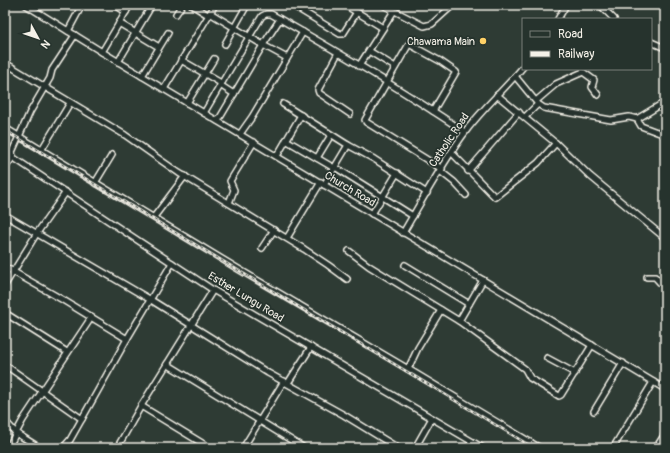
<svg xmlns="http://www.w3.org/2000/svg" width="670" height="453" font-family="Pangolin,sans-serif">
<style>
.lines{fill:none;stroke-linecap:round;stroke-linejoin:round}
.minor-casing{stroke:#f4f1e8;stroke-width:8}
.minor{stroke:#26332d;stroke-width:5}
.rail-casing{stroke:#f4f1e8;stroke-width:2.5}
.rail{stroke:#26332d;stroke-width:1;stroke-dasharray:3;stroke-linecap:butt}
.poi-dot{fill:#ffd166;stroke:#26332d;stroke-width:1.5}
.labels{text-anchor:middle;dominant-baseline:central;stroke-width:3.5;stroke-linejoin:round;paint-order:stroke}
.poi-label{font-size:11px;fill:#f4f1e8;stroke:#26332d;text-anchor:end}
.street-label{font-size:11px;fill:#f4f1e8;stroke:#26332d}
</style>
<rect width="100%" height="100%" fill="#2e3b34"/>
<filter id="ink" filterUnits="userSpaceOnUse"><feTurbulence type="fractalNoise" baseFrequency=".025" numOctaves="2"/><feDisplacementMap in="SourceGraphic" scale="8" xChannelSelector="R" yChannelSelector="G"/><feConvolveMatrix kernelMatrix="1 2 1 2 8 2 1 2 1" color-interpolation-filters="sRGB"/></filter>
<g filter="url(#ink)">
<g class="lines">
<!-- minor casing -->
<g class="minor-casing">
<g id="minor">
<path d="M26,5l76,47 563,337"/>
<path d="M115,5l11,7"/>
<path d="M192,5l16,10"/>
<path d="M292,5l48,29h3l14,-22"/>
<path d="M345,5l38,23"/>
<path d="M383,5l41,21 8,-2 21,-19"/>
<path d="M600,5l14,14"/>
<path d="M210,13l53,32 -45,76"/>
<path d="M176,14l6,-9"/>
<path d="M280,19l-17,26 24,13"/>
<path d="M558,19l8,-14"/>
<path d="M119,23l40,24"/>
<path d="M68,31l14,-26"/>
<path d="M651,42l14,6"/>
<path d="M225,44l22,-39"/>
<path d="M369,51l26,16"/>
<path d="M102,52l28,-47"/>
<path d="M338,53l-20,37 1,3 31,21"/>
<path d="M181,60l40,23"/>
<path d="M118,62l34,-57"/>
<path d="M5,63l120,72 54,38 125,76 24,16 19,14"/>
<path d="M359,66l35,-55"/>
<path d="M142,76l26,-43"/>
<path d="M515,76l23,28 6,4 67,12 18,-3 8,2 4,7 24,9"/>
<path d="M220,85l14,9"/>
<path d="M164,89l51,-84"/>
<path d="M497,95l61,50 32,31 75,62"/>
<path d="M536,101l20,-17 27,-12 11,8 -2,7 6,8"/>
<path d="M187,103l27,-44"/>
<path d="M283,104l65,41"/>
<path d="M433,111l23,-39 -16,-11 -31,-17 -44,76 1,2 76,47"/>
<path d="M204,113l45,-76 13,-21 4,-2h5c66,37 131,76 194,118"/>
<path d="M525,117l13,-13"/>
<path d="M637,119l28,-17"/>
<path d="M5,128l235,142 168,99 10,-21 23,-38"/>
<path d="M240,134l12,-17 51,-85"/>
<path d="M286,140l48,28"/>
<path d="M42,149l28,-46"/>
<path d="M5,152l96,64 112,74 270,158"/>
<path d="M452,153l43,44 43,-34 18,-20"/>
<path d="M277,156l24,-41"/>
<path d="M317,158l14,-23"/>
<path d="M335,167l78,49"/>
<path d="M5,168l8,-11 -1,-5 18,-40 20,-34 2,-8 23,-35"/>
<path d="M440,171l14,11 12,13"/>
<path d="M468,171l51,-59"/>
<path d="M95,183l17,-28"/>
<path d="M324,185l24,-40 26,14 53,34"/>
<path d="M229,203l5,-13 -4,-9 24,-39"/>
<path d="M372,214l25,-41"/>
<path d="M5,215l146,85 117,73 76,42 54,33"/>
<path d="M154,217l31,-41"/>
<path d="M403,233c20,-34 39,-70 63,-102 17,-23 39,-42 57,-64"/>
<path d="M287,238l34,-56"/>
<path d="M262,248l12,-18"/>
<path d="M349,251l20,15 90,55 66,48 5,9 29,18 2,-1 31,-50"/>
<path d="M405,265l64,39"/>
<path d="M5,267l58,33 64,39"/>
<path d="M647,277h8l10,11"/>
<path d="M5,285l32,-52 29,-41"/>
<path d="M5,313l62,39"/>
<path d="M459,321l24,-41"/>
<path d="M547,358l28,15"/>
<path d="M167,364l137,84"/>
<path d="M5,365l77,54"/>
<path d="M408,369l132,79"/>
<path d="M288,383l23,-36"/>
<path d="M141,406l69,42"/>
<path d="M594,411l29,-48"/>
<path d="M5,421l11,12 24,15"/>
<path d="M8,448l15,-28 68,-102"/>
<path d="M63,448l7,-8 57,-101 45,-76"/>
<path d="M117,448l24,-42 72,-116"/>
<path d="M243,448l41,-67"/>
<path d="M415,448l17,-30"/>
<path d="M613,448l40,-66"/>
<path d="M656,448l9,-14"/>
</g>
</g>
<!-- minor -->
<use href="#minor" class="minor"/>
<!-- rail casing -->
<g class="rail-casing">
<path id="rail" d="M5,130l529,318"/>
</g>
<!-- rail -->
<use href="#rail" class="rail"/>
</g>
</g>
<!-- markers -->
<circle class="poi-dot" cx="483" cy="41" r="4"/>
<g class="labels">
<!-- poi labels -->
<g class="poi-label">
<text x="475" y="41">Chawama Main</text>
</g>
<!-- street labels -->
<g class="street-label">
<text transform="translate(449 140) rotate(-56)">Catholic Road</text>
<text transform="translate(350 189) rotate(31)">Church Road</text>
<text transform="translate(246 297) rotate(31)">Esther Lungu Road</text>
</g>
</g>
<!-- margin -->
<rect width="670" height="453" fill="none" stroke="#26332d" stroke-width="20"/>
<rect x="10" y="10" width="650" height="433" fill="none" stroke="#f4f1e8" stroke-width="1.5" filter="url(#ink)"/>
<!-- legend -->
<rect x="522" y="18" width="130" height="52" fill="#26332d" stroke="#787f78"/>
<rect x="530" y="31" width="20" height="6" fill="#26332d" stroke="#787f78"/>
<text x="558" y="38" font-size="12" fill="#f4f1e8">Road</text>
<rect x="530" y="51" width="20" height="6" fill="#f4f1e8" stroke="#787f78"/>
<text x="558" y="58" font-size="12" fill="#f4f1e8">Railway</text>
<!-- north arrow -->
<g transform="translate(38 38) rotate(130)" stroke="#26332d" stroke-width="3" paint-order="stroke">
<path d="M0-3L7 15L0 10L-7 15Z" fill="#f4f1e8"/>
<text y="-6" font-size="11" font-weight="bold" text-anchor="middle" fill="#f4f1e8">N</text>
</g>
</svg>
